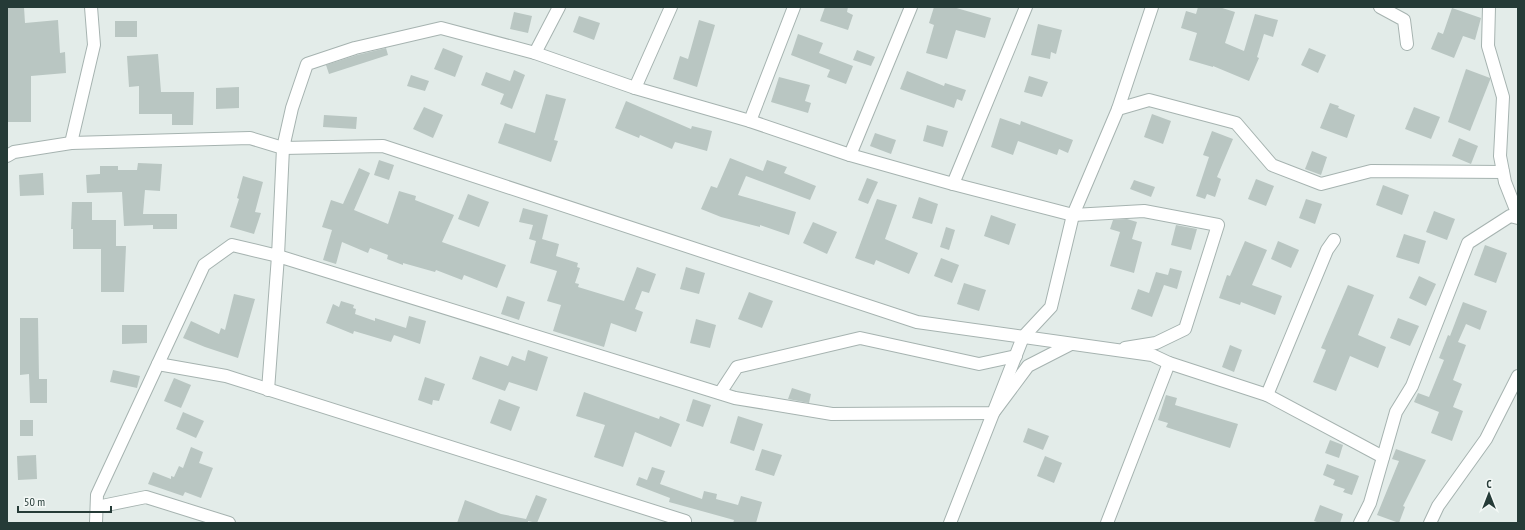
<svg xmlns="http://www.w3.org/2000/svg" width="1525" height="530" font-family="'PT Sans Narrow',sans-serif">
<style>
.building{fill:#b9c6c2}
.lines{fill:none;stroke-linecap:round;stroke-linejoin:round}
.minor-casing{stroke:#a6b3b0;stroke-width:14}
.minor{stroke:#fff;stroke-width:12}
</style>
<rect width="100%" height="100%" fill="#e3ece9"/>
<!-- building -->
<g class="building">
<path d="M7,7h17l1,16 33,-3 2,33 5,-1 1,21 -35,3v46h-23z"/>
<path d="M825,7h23l-1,5 6,3 -5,15 -28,-9z"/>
<path d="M934,7h19l38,11 -6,20 -29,-8 -9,29 -21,-6 8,-28 -5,-2z"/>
<path d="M1198,7h21l16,5 -10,31 19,8 11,-37 23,6 -5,17 -9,-3 -7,23 2,1 -10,23 -36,-15v1l-24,-7 8,-27 -16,-5 5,-17 10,3z"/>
<path d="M1452,8l29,10 -6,22 -12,-4 -9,22 -23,-9 7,-17 5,2z"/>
<path d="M514,12l18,4 -4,17 -18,-4z"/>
<path d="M579,16l21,7 -6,17 -21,-8z"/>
<path d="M699,20l16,5 -18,62 -24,-8 7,-23 8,3z"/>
<rect x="115" y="21" width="22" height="16"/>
<path d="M1038,24l24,6 -6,24 -5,-2 -1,7 -19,-4z"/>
<path d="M798,34l25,9 -4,10 34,13 -7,18 -19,-7 3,-7 -39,-15z"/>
<path d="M386,48l2,7 -59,19 -3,-9 31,-10z"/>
<path d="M443,48l20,8 -8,21 -21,-8z"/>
<path d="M1309,48l17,7 -8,18 -17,-8z"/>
<path d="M857,50l18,7 -4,9 -18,-6z"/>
<path d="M158,54l3,38h33l-1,33h-21v-11h-33v-28l-10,1 -2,-31z"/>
<path d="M1466,69l24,9v2l-20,51 -22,-9z"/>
<path d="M514,70l11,5 -13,34 -12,-5 4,-10 -23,-9 5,-13 24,9z"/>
<path d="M907,71l37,15 1,-3 21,7 -4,11 -5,-2 -3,9 -54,-19z"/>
<path d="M411,75l18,6 -4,10 -18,-5z"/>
<path d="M1029,76l19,6 -6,15 -18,-5z"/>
<path d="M779,77l31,8 -5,16 6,2 -3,10 -37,-11z"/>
<path d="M239,87v21l-23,1v-21z"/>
<path d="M546,94l20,5 -12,41 4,1 -7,21 -53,-19 7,-20 30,10z"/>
<path d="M626,101l65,28 1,-3 20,5 -5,20 -32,-9 -3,7 -32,-14 -1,3 -24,-10z"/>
<path d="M1330,103l9,3 -1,2 17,7 -8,23 -27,-10z"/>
<path d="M424,107l19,8 -10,23 -20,-9z"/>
<path d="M1414,107l26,10 -9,22 -26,-10z"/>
<path d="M1152,114l19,7 -8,23 -19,-7z"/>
<path d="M324,115l33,2 -1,12 -33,-2z"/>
<path d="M1000,118l20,7 1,-4 52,19 -5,13 -9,-4 -2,6 -39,-14 -5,14 -22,-8z"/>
<path d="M927,125l21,6 -5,16 -20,-6z"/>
<path d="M1212,131l21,8 -16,38 4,2 -6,18 -8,-3 -2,5 -9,-3 13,-39 -6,-2z"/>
<path d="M875,133l21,7 -5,14 -21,-8z"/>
<path d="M1459,138l19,8 -7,18 -19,-8z"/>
<path d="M1312,151l15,6 -6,18 -16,-6z"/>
<path d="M730,158l33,13 4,-11 20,7 -3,6 32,13 -6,14 -64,-24 -8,19 58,17 -7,23 -29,-10v2l-39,-10 -20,-8 10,-23 6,2z"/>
<path d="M379,160l15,5 -5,15 -15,-5z"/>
<path d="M138,163l24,1 -2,27 -15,-1 -2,24h34v15h-24v-4l-29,1 -2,-34 -35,1 -1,-18 14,-1v-8h18v4h19z"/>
<path d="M359,168l11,5 -16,37 34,14 11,-33 17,5 -1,4 39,15 -12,27 64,23 -9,23 -33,-13 -2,5 -26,-10 -1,2 -32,-9v2l-16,-6 1,-4 -18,-7 -2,5 -26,-11 -6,22 -13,-4 9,-30 -10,-3 9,-27 12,4z"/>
<path d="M43,173l1,22 -24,1 -1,-21z"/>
<path d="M243,176l20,6 -8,30 6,1 -7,21 -24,-7 9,-28 -2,-1z"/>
<path d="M867,178l11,4 -10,22 -10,-4z"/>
<path d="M1256,179l18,7 -8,20 -18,-7z"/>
<path d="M1134,180l21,7 -4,10 -21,-8z"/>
<path d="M1383,185l26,10 -7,20 -26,-10z"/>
<path d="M468,194l21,8 -10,25 -21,-8z"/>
<path d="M919,197l19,7 -6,20 -20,-6z"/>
<path d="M877,199l20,6 -12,34 33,14 -9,21 -33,-14 -2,5 -19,-7z"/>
<path d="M1306,199l16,5 -7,20 -16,-6z"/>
<path d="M72,202h20v18h24v26h10l-2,46h-23v-43h-28v-20h-2z"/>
<path d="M523,208l25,7 -6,24 17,5 -3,12 22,7 -1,4 3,1 -5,15 4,1 -1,3 46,14 13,-34 19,7 -7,19 -7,-2 -7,18 8,3 -7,20 -25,-9 -7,24 -51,-16 8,-26 -14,-4 10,-30 -27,-8 6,-22 -7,-2 4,-14 -14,-3z"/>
<path d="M1434,211l21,8 -8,21 -21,-8z"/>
<path d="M991,215l25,9 -7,21 -25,-9z"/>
<path d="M1127,219l10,3 -5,17 10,3 -8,31 -24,-7 10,-34 -10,-3 3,-9z"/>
<path d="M813,222l24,10 -10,22 -24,-11z"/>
<path d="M1176,225l21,4 -6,21 -20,-5z"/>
<path d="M946,227l9,3 -6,20 -9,-3z"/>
<path d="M1404,234l22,7 -7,23 -23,-7z"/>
<path d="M1245,241l22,9 -15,35 30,11 -7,19 -34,-13 -1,3 -21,-7 8,-23 3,1z"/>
<path d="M1278,241l21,9 -8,18 -20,-9z"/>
<path d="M1485,245l22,8 -11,30 -22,-8z"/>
<path d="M941,258l18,7 -7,18 -18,-7z"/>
<path d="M686,267l19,6 -6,21 -19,-5z"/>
<path d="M1170,268l12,3 -5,18 -13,-4 -12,32 -21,-8 7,-20 11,4 7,-21 12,3z"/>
<path d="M1419,276l17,8 -10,22 -17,-8z"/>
<path d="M964,283l22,7 -7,21 -22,-7z"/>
<path d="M1348,285l26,10 -16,40 28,12 -8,21 -28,-12 -14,35 -23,-9 13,-32 -5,-2z"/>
<path d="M749,292l24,9 -11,27 -24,-9z"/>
<path d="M234,294l21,5 -17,59 -33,-11 -22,-9 8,-17 28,13 2,-6 4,2z"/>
<path d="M507,296l18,6 -6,18 -18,-6z"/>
<path d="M341,301l13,4 -1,3 3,1 -1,5 20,7v-3l31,10 3,-12 17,5 -6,23 -26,-9 -3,7 -37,-11 -1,3 -27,-11 7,-19 6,3z"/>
<path d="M1463,302l24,9 -7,19 -14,-6 -8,18 8,3 -13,35 9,4 -9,23 10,4 -11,30 -21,-8 8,-21 -25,-10 4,-9 11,4 15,-37 -5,-2 9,-23 2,1z"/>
<path d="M20,318h18l1,61h8v24h-17l-1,-29 -9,1z"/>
<path d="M1398,318l21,8 -9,20 -20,-8z"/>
<path d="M696,319l20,6 -6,23 -20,-5z"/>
<path d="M122,325h25v18l-25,1z"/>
<path d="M1230,345l12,5 -8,22 -12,-5z"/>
<path d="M528,350l20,7 -11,34 -28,-9 -4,9 -33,-12 8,-23 28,10 4,-10 13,5z"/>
<path d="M113,370l27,6 -3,12 -27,-6z"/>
<path d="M425,377l20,7 -6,17 -6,-1 -1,5 -14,-5z"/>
<path d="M174,378l17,7 -10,23 -17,-7z"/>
<path d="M792,388l19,6 -2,9 -21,-4z"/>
<path d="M584,392l75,27 1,-3 20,8 -9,23 -36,-15 -12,35 -29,-10 11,-32 -29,-9z"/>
<path d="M1166,395l11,3 -2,7 63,19 -8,24 -64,-21 2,-4 -10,-3z"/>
<path d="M499,399l21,8 -9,24 -21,-8z"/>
<path d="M693,399l18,6 -8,22 -17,-6z"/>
<path d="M183,412l21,9 -8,17 -20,-9z"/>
<path d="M738,416l25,8 -9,27 -24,-8z"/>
<rect x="20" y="420" width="13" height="16"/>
<path d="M1028,428l21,8 -6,14 -20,-8z"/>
<path d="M1330,440l13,5 -4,13 -14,-5z"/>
<path d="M191,447l12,5 -4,11 14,5 -12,30 -16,-6 -2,4 -35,-12 5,-12 18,7v-3l3,1 5,-11 4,2z"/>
<path d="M762,449l20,6 -8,21 -19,-6z"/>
<path d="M1396,449l30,11 -23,46 2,1 -6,16 -22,-8 22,-54 -7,-2z"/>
<path d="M36,455l1,24 -19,1 -1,-24z"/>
<path d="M1045,456l17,7 -8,20 -17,-7z"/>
<path d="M1327,464l32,12 -7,19 -9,-3 2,-3 -12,-4 2,-5 -12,-5z"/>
<path d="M652,467l13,4 -5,13 42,15 2,-8 13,3 -1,5 22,6 3,-9 21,6 -6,21h-23l1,-3 -65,-18 1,-4 -34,-13 3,-8 8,3z"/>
<path d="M536,495l11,4 -10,24 -9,-2v2h-71l8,-23 36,14 25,5z"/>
<path d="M1320,505l23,9 -3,9h-20l-6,-2z"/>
</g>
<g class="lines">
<!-- minor casing -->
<g class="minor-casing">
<g id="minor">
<path d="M559,7l-24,46 -94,-25 -86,20 -48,16 -15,44 -9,40 100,-2 534,176 235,33 17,8 98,32 116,62"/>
<path d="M1380,7l24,13 3,24"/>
<path d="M1489,7l-1,39 15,51 -3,59 5,26 13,33"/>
<path d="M535,53l100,35 36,-81"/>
<path d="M635,88l115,33 44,-114"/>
<path d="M1118,109l34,-102"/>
<path d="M750,121l100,34 103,29 73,-177"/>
<path d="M71,143l23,-98 -3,-38"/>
<path d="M850,155l61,-148"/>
<path d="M7,156l7,-4 57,-9 179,-5 33,10 -5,108 -46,-11 -28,20 -107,230 -1,28"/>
<path d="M953,184l120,31 71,-4 74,14 -33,104 -29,14 -31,5"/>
<path d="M158,364l68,12 459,145 -1,2"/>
<path d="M268,390l10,-134 457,142 97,16 161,-1 35,-47 43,-22"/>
<path d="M720,393l17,-26 123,-29 119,26 37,-8"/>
<path d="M1267,395l60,-145 7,-10"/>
<path d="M97,507l49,-10 83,26"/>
<path d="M950,523l73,-186 28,-30 22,-92 45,-106 31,-9 87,23 36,42 49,19 50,-13 132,1"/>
<path d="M1107,523l62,-160"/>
<path d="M1360,523l10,-20 26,-91 16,-26 56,-143 42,-27 8,2"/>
<path d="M1430,523l8,-17 48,-67 32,-63"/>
</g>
</g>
<!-- minor -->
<use href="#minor" class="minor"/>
</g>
<!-- border -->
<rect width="1525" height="530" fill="none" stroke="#253b37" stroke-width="16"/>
<!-- north arrow -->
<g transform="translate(1489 494)" stroke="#f3f8f6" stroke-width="3" paint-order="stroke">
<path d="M0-3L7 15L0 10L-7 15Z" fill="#253b37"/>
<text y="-6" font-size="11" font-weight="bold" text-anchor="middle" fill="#253b37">С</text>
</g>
<!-- scale -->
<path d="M18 506v6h93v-6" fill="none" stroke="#253b37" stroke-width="2"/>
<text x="24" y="506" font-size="12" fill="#253b37" stroke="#f3f8f6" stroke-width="3" paint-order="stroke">50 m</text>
</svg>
